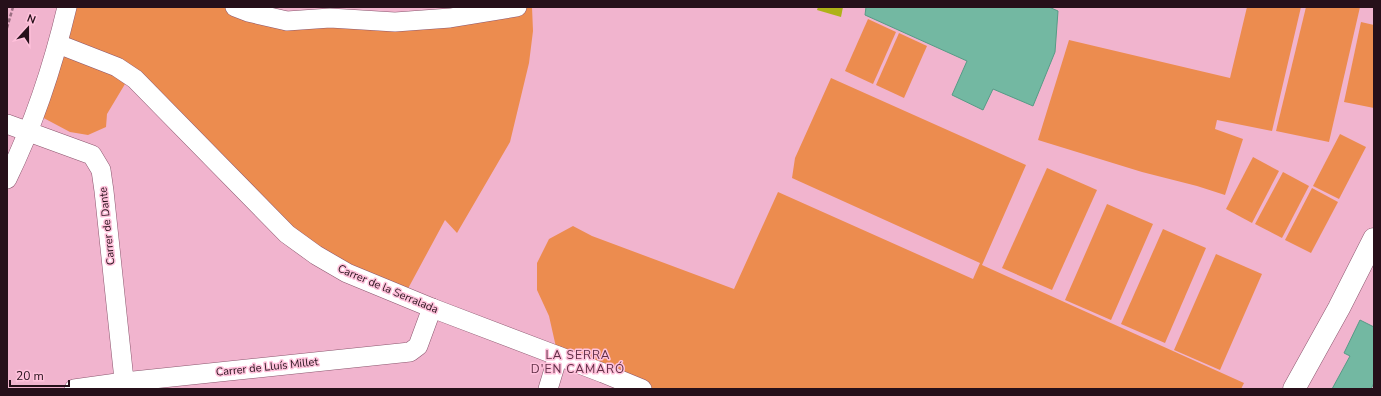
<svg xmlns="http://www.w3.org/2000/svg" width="1381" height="396" font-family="'Nunito Sans',sans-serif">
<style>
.green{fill:#ec8c4f}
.water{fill:#aeb218}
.building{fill:#73b8a2;stroke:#569b86}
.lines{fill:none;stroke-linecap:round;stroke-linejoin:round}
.street-casing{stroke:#8b566e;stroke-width:20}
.secondary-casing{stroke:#8b566e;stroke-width:23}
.path{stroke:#9a6e81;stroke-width:2.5;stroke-dasharray:4 2;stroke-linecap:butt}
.street{stroke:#fff;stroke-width:19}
.secondary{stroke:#fff;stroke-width:22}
.labels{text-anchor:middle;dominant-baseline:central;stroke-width:3;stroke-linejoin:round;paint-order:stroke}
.street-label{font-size:11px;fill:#26101a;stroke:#ffc1db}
.neighbourhood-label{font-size:12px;letter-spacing:1px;fill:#612f47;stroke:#ffc1db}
</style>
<rect width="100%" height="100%" fill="#f1b4ce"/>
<!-- green -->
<g class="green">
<path d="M66,7h169l52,14 245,-14 1,24 -4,32 -19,79 -53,91 -12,-13 -41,76 -88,-41 -181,-176 -77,-35z"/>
<path d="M1247,7h54l-29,124 -55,-11 -2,9 28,10 -18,56 -28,-9 -55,-14 -104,-32 31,-100 161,38z"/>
<path d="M1306,7h54l-31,135 -53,-11z"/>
<path d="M868,19l28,13 -23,52 -28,-13z"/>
<path d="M1361,22l13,3v83l-30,-6z"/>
<path d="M899,33l28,13 -23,52 -28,-13z"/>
<path d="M61,52l43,17 21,15 -18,30 -1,13 -18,8 -18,-3 -32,-17z"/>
<path d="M831,78l195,87 -44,100 262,118 -3,6h-599l-84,-33 -9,-40 -12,-26v-27l12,-24 24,-13 19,10 142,53 44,-97 195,87 7,-16 -188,-85 3,-20z"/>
<path d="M1340,134l26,13 -27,52 -26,-13z"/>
<path d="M1253,157l26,14 -27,52 -26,-14z"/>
<path d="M1047,168l50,22 -45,100 -50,-22z"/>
<path d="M1283,172l26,14 -27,52 -27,-14z"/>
<path d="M1312,188l26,14 -27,51 -26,-13z"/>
<path d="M1107,204l46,20 -42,96 -46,-20z"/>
<path d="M1163,229l43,19 -41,95 -44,-19z"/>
<path d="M1216,254l46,20 -42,96 -46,-20z"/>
</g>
<!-- water -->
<path class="water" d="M818,7h25l-2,10 -24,-7z"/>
<!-- building -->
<g class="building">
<path d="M866,7h183l9,4 -3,41 -22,54 -40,-17 -10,21 -31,-15 15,-34 -102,-46z"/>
<path d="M1360,320l14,7v56l-3,6h-39l18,-33 -6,-3z"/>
</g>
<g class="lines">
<!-- street casing -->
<g class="street-casing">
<g id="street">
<path d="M235,7l13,5 39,9 43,-3 65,4 55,-4 67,-11"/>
<path d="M58,44l59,23 18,12 152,155 29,21 31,18 85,35 171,65 39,16"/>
<path d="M7,124l85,31 9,15 3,21 21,198"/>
<path d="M7,179c27,-55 46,-113 60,-172"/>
<path d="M74,389l50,-7 286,-30 8,-6 14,-38"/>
<path d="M548,389l10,-33"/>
</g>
</g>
<!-- secondary casing -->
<g class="secondary-casing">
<path id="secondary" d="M1294,389l45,-81 35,-69"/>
</g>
<!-- path -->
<path class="path" d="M7,28l6,-21"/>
<!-- street -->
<use href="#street" class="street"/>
<!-- secondary -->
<use href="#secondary" class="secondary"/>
</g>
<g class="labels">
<!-- street labels -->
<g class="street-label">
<text transform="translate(107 226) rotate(-96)">Carrer de Dante</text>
<text transform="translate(388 289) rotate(23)">Carrer de la Serralada</text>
<text transform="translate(267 367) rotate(-6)">Carrer de Lluís Millet</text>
</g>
<!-- neighbourhood labels -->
<g class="neighbourhood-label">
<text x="578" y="355">LA SERRA<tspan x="578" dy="14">D'EN CAMARÓ</tspan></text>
</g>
</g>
<!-- border -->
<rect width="1381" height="396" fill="none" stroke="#26101a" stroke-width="16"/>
<!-- north arrow -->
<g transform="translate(28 28) rotate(21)" stroke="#ffc1db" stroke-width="3" paint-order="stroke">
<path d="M0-3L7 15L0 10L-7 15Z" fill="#26101a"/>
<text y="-6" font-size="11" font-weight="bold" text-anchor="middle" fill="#26101a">N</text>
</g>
<!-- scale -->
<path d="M10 380v6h59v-6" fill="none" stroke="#26101a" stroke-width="2"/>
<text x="16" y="380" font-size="12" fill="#26101a" stroke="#ffc1db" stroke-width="3" paint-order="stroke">20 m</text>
</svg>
